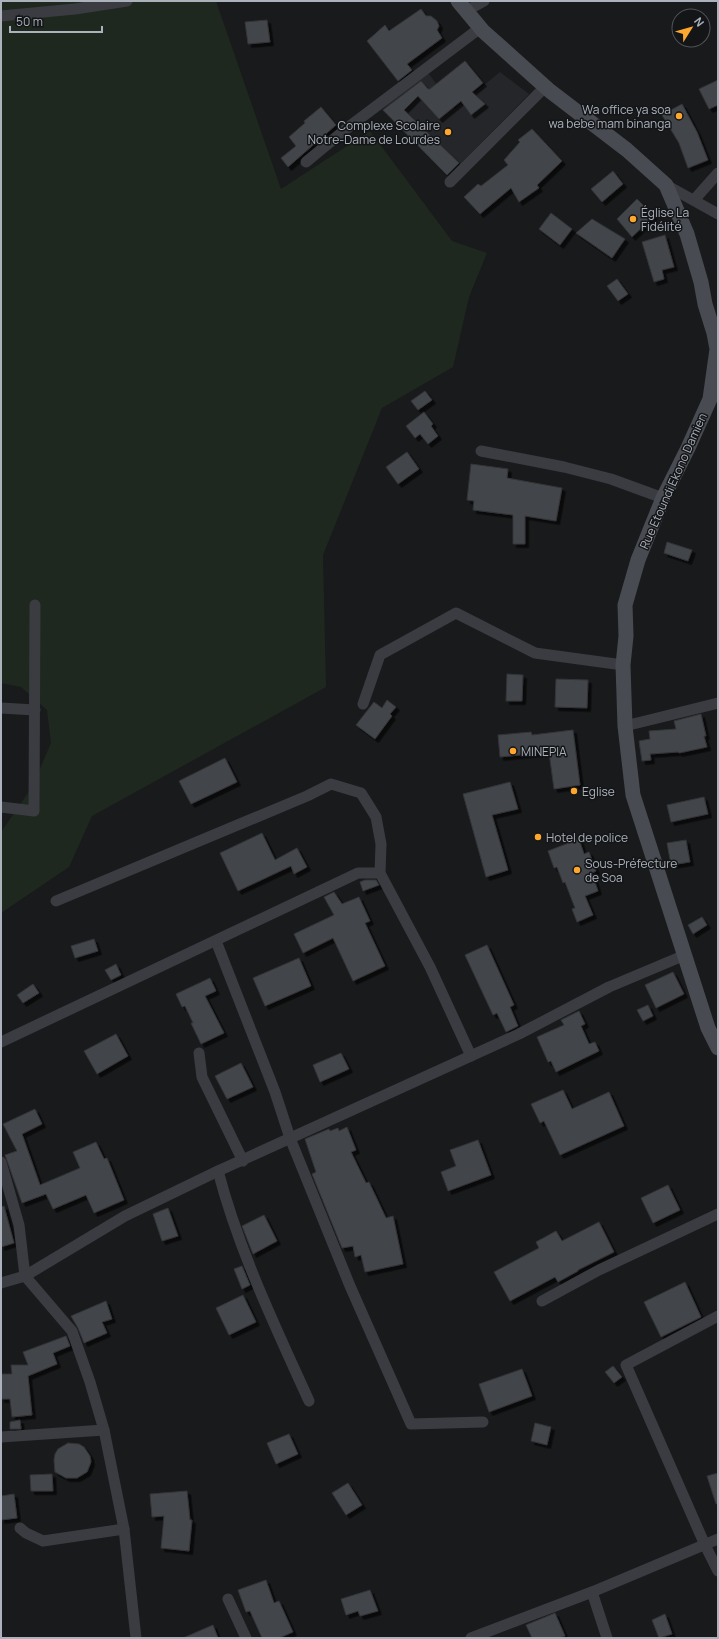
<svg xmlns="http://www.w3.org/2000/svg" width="719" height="1639" font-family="Manrope,sans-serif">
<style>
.built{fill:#252629}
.green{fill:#1f281f}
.building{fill:#434549;stroke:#333438;filter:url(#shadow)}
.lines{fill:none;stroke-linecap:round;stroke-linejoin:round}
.street{stroke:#3a3c41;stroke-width:11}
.secondary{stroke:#484b52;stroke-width:15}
.poi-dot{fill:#fea72f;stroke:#141517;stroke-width:1.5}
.labels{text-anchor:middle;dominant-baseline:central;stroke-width:3;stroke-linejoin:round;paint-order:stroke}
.poi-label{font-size:12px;fill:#abb2bc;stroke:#141517;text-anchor:start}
.street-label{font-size:12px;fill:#abb2bc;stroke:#141517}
</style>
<defs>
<filter id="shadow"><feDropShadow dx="3.5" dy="3.5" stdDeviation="0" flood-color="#0009"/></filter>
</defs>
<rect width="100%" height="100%" fill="#191a1c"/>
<!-- built -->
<path class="built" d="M426,70l29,39 45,-37 29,22 -81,82 -66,-66z"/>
<!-- green -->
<path class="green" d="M1,1h215l65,188 89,-58 82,110 35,12 -18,44 -16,70 -71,41 -59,147 3,132 -234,129 -23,51 -68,46v-81l31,-45 19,-44 -4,-33 -26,-23 -20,-4z"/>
<!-- building -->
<g class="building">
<path d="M421,9l5,7h5l6,5 2,5 -2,4 5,8 -35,26 5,6 -14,11 -31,-40 18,-16 4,6z"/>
<path d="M267,20l3,22 -22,2 -3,-22z"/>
<path d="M465,61l18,22 -11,9 13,12 -14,11 -10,-14 -22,18 -21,-23 -14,14 55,53 -12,12 -64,-65 38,-29 7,8h2z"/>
<path d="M718,80v25l-9,4 -10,-20z"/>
<path d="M682,104l15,28 11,28 -20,8 -9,-25 -17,-28z"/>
<path d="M321,107l15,18 -48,42 -7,-9 15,-12 -7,-9 16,-14 -1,-2z"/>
<path d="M532,129l30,32 -25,24 2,3 -20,14 -8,-14 -31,26 -16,-17 14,-13 3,2 27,-21 -4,-5 16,-18 -2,-2z"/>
<path d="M613,171l10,13 -21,18 -11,-13z"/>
<path d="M637,199l17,17 -22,21 -15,-18z"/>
<path d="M551,213l21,16 -12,16 -21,-16z"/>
<path d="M592,219l33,20 -13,19 -36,-25z"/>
<path d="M665,235l9,32 -12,3 2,9 -10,3 -12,-40z"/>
<path d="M617,279l11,15 -10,7 -11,-15z"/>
<path d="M425,391l7,9 -14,10 -7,-9z"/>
<path d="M424,412l9,12 -2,2 7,10 -10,8 -8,-10 -5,4 -9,-12z"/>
<path d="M407,452l12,17 -21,15 -12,-17z"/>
<path d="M471,464l37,5 -1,9 55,10 -6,33 -31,-5v28h-12v-29l-40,-5 1,-9 -7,-1z"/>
<path d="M667,542l25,8 -4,11 -24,-8z"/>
<path d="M507,674l16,1 -1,26h-16z"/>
<path d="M556,679l32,1 -1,28 -32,-1z"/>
<path d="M387,700l9,7 -6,7 2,2 -17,23 -19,-14 18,-23 8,6z"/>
<path d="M701,714l5,22h-2l3,11 -28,6 -1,-1 -28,2 1,6 -9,1 -3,-20 11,-2 -1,-8 27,-2 -2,-8z"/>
<path d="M573,730l7,55 -26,4 -5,-37 -49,5 -2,-22 33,-3 1,3z"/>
<path d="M225,758l12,24 -46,22 -12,-23z"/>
<path d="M510,782l8,27 -26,6 16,55 -22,7 -23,-83z"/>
<path d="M704,797l4,17 -37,8 -4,-17z"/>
<path d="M262,833l13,27 22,-12 10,19 -13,7 -3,-8 -53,25 -18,-38z"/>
<path d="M579,839l5,15 5,-2 7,19 -4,2 6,18 -13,5 8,19 -16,7 -5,-13 3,-1 -10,-26 -2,1 -6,-16 -3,1 -6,-17z"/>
<path d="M686,840l4,22 -19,3 -4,-22z"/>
<path d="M365,880h11l3,5 -16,6 -3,-9z"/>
<path d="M334,892l8,12 17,-7 11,24 -5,2 20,43 -32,15 -20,-43 -30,15 -9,-19 40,-19 -10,-18z"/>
<path d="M702,917l5,8 -14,9 -5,-9z"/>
<path d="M94,939l4,12 -23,7 -4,-12z"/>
<path d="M487,945l27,60 -4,2 8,19 -12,6 -9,-19 -4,2 -28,-60z"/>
<path d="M299,958l12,28 -46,20 -12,-28z"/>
<path d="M116,964l5,11 -10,5 -6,-10z"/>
<path d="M673,972l11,22 -28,14 -11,-23z"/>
<path d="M210,978l6,13 -11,5 19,37 -23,11 -10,-21h2l-8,-17 -3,1 -6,-13z"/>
<path d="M33,984l6,9 -16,10 -6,-8z"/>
<path d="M648,1005l5,11 -10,5 -6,-11z"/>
<path d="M579,1011l6,13 -4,2 8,18 6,-2 4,9 -43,21 -5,-11 -3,1 -11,-25 27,-12 -3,-5z"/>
<path d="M116,1034l12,22 -31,18 -13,-23z"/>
<path d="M341,1053l8,16 -29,13 -7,-17z"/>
<path d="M241,1063l12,24 -26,12 -12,-23z"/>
<path d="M563,1090l9,19 37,-17 15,34 -64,29 -16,-34 -4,2 -9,-19z"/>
<path d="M35,1109l7,15 -20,10 18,51 40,-17 -7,-16 23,-10 8,17 3,-1 17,42 -30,13 -8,-18 -33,14 -7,-15 -24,9 -17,-48 12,-4 -14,-27z"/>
<path d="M347,1127l9,23 -5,2 15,31 3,-1 17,36 7,-2 10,48 -38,8 -4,-17 -6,2 -2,-11 -11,2 -30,-74 4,-2 -11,-33 24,-10 1,2 8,-3 1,3z"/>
<path d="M478,1140l13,35 -43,16 -7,-19 15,-6 -6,-16z"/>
<path d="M668,1185l12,25 -27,13 -12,-25z"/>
<path d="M4,1206l10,37 -13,4v-40z"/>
<path d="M168,1208l10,28 -16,5 -9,-27z"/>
<path d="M264,1215l13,26 -24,13 -11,-28z"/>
<path d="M599,1222l15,30 -36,18v1l-20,11 -3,-5 -45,24 -16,-29 45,-24 -3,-6 20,-11 6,10z"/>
<path d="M242,1266l8,19 -8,4 -8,-20z"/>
<path d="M685,1282l16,35 -40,20 -17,-35z"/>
<path d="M243,1295l13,27 -27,13 -13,-27z"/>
<path d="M106,1301l6,18 -10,3 5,11 -23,10 -6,-15 -7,-12z"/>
<path d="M66,1336l4,10 -17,7 4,11 -29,12 4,39 -20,2 -2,-18h-9v-25h11l-1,-9h17l-5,-13z"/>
<path d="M613,1366l9,11 -8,6 -9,-11z"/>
<path d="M522,1369l10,27 -43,16 -10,-28z"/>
<path d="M20,1420l1,9h-11v-7z"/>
<path d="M535,1423l16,4 -4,18 -16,-4z"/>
<path d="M289,1434l9,20 -22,10 -9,-21z"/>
<path d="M68,1443l11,1 5,3 6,9 1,6 -4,10 -10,6h-11l-11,-6 -1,-12 1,-6 3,-5z"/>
<path d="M718,1473v30l-2,1 -9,-28z"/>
<path d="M52,1474l1,17h-22l-1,-16z"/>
<path d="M348,1483l14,22 -16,10 -14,-22z"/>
<path d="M187,1491l3,29h2l-3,31 -28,-3 3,-32 -12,1 -2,-23z"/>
<path d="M14,1494l3,24 -16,2v-24z"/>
<path d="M266,1580l8,23 5,-2 14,31 -14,6h-17l-12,-27 -4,1 -8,-22z"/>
<path d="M370,1590l8,21 -18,5 -2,-5 -12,4 -5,-16z"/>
<path d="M555,1613l10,23 -5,2h-28l-6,-13z"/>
<path d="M665,1614l7,20 -13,4 -7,-18z"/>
<path d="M213,1625l5,13h-35z"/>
</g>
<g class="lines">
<!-- street -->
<g class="street">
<path d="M466,11l18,-10"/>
<path d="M1,16l74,-7 52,-8"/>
<path d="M306,162l40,-33 134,-101"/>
<path d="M450,182l96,-96"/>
<path d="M666,185l52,29"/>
<path d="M694,200l24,-27"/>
<path d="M481,451l83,16 47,12 52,19"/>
<path d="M363,704l17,-49 76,-42 79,40 88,12"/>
<path d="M1,708l34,2"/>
<path d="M625,726l93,-23"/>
<path d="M1,807l33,4 1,-206"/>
<path d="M56,901l251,-105 24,-12 30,9 15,24 5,27 -1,29 50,94 41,89"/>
<path d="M216,941l59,151 15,46 60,148 61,138 72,-2"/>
<path d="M1,1042l357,-169h22"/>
<path d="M199,1053l3,24 41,84"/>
<path d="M1,1162l18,63 6,51 47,55 18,51 14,48 20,99 12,109"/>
<path d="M218,1171c21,80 57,155 91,230"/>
<path d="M1,1283l24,-7 100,-60 93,-45 301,-137 90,-47 76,-32"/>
<path d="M542,1301l57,-31 119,-56"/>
<path d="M718,1316l-92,49 79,180 13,26"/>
<path d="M1,1437l103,-7"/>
<path d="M20,1528l6,5 17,8 81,-12"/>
<path d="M592,1592l15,46"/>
<path d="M228,1599l18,39"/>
<path d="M471,1638l121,-46 126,-53"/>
</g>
<!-- secondary -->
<path class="secondary" d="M458,1l25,30 67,60 77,59 39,35 21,49 14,48 4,22 9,29 3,16 -7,50 -22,49 -25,50 -25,62 -13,45 1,31 -3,29 2,61 8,69 75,233 10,20"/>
</g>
<!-- markers -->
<g class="poi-dot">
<circle cx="679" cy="116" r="4"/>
<circle cx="448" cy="132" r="4"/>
<circle cx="633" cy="219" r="4"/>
<circle cx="513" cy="751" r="4"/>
<circle cx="574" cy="791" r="4"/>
<circle cx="538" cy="837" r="4"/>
<circle cx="577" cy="870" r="4"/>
</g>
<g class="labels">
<!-- poi labels -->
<g class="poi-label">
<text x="671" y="109" text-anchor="end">Wa office ya soa<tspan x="671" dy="14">wa bebe mam binanga</tspan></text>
<text x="440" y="125" text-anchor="end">Complexe Scolaire<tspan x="440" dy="14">Notre-Dame de Lourdes</tspan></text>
<text x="641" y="212">Église La<tspan x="641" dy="14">Fidélité</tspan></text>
<text x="521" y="751">MINEPIA</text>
<text x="582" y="791">Eglise</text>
<text x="546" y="837">Hotel de police</text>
<text x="585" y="863">Sous-Préfecture<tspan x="585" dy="14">de Soa</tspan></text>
</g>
<!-- street labels -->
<g class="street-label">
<text transform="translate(673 481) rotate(-66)">Rue Etoundi Ekono Damien</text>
</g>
</g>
<!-- border -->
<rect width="719" height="1639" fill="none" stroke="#abb2bc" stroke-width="4"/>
<!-- north arrow -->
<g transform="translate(691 28) rotate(53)"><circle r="19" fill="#141517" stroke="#505459"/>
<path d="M0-3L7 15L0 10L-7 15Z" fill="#fea72f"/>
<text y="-6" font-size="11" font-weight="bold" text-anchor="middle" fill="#abb2bc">N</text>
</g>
<!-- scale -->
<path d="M10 26v6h92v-6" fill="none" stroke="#abb2bc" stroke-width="2"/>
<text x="16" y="26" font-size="12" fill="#abb2bc" stroke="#141517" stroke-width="3" paint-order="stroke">50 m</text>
</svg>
